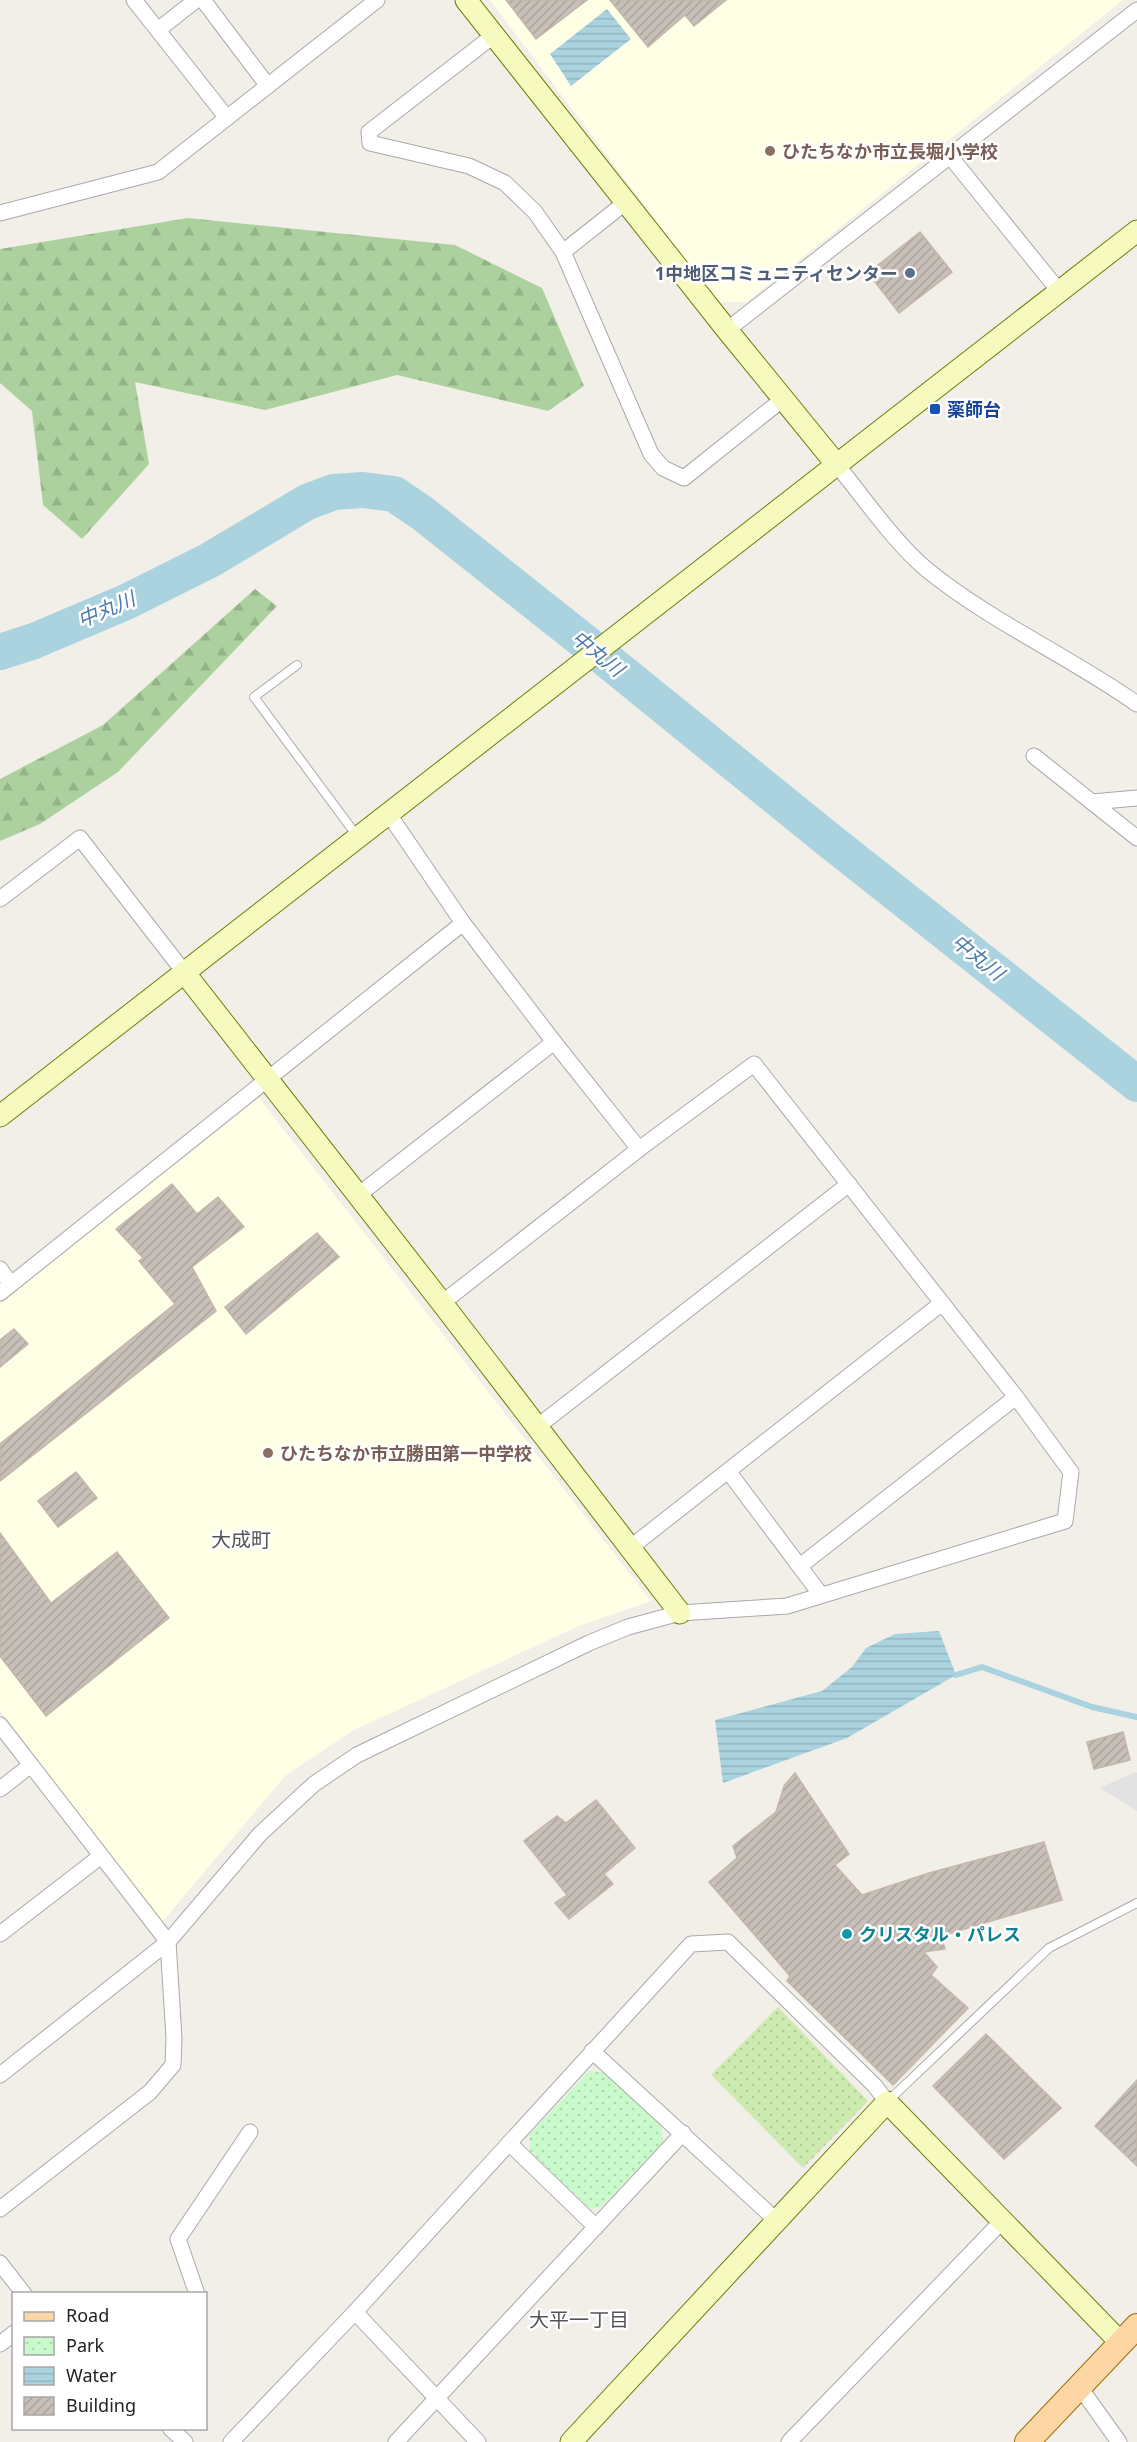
<svg xmlns="http://www.w3.org/2000/svg" width="1137" height="2442" font-family="'Noto Sans','Noto Sans JP',sans-serif">
<style>
.education{fill:#ffffe5}
.forest{fill:url(#forest-firs)}
.park{fill:url(#park-dots)}
.garden{fill:url(#garden-dots)}
.parking{fill:#e2e2e2}
.water{fill:url(#water-rules)}
.lines{fill:none;stroke-linecap:round;stroke-linejoin:round}
.stream{stroke:#aad3df;stroke-width:6}
.river{stroke:#aad3df;stroke-width:36}
.building{fill:url(#building-hatch);stroke:#c4b6ab;stroke-width:1.5}
.lane-casing{stroke:#a9a9a9;stroke-width:10}
.street-casing{stroke:#a9a9a9;stroke-width:17}
.secondary-casing{stroke:#707d05;stroke-width:23}
.primary-casing{stroke:#a06b00;stroke-width:26}
.lane{stroke:#fff;stroke-width:8}
.street{stroke:#fff;stroke-width:15}
.secondary{stroke:#f7fabf;stroke-width:21}
.primary{stroke:#fcd6a4;stroke-width:24}
.education-dot{fill:#8d6e63;stroke:#fff;stroke-width:2}
.service-dot{fill:#5c6f8a;stroke:#fff;stroke-width:2}
.transit-dot{fill:#1a4fb4;stroke:#fff;stroke-width:2}
.culture-dot{fill:#0f9aa8;stroke:#fff;stroke-width:2}
.labels{text-anchor:middle;dominant-baseline:central;stroke-width:5;stroke-linejoin:round;paint-order:stroke}
.education-label{font-size:18px;font-weight:bold;fill:#785e54;stroke:#fff;text-anchor:start}
.service-label{font-size:18px;font-weight:bold;fill:#4e5e75;stroke:#fff;text-anchor:end}
.transit-label{font-size:18px;font-weight:bold;fill:#164399;stroke:#fff;text-anchor:start}
.culture-label{font-size:18px;font-weight:bold;fill:#0d838f;stroke:#fff;text-anchor:start}
.water-label{font-size:20px;font-style:italic;fill:#4a7aab;stroke:#fff}
.neighbourhood-label{font-size:20px;fill:#555;stroke:#fff}
</style>
<defs>
<pattern id="forest-firs" width="22" height="20" patternUnits="userSpaceOnUse" patternTransform="scale(1.5)"><rect width="22" height="20" fill="#add19e"/><path d="M5 1l3.5 6h-7zM16 11l3.5 6h-7z" fill="#95b388"/></pattern>
<pattern id="park-dots" width="8" height="8" patternUnits="userSpaceOnUse" patternTransform="scale(1.5)"><rect width="8" height="8" fill="#c8facc"/><path d="M2 2h.1M6 6h.1" fill="none" stroke="#acd6af" stroke-width="1.8" stroke-linecap="round"/></pattern>
<pattern id="garden-dots" width="8" height="8" patternUnits="userSpaceOnUse" patternTransform="scale(1.5)"><rect width="8" height="8" fill="#cdebb0"/><path d="M2 2h.1M6 6h.1" fill="none" stroke="#b0c997" stroke-width="1.8" stroke-linecap="round"/></pattern>
<pattern id="water-rules" width="6" height="5" patternUnits="userSpaceOnUse" patternTransform="scale(1.5)"><rect width="6" height="5" fill="#aad3df"/><path d="M0 2.5h6" fill="none" stroke="#92b5bf"/></pattern>
<pattern id="building-hatch" width="6" height="6" patternUnits="userSpaceOnUse" patternTransform="scale(1.5)"><rect width="6" height="6" fill="#c7bfb8"/><path d="M-1 1l2-2M0 6l6-6M5 7l2-2" fill="none" stroke="#aba49e"/></pattern>
</defs>
<rect width="100%" height="100%" fill="#f2efe9"/>
<!-- education -->
<g class="education">
<path d="M490,0h633l-376,302h-30z"/>
<path d="M259,1098l392,503 -72,25 -225,104 -69,46 -123,146 -162,-212v-406z"/>
</g>
<!-- forest -->
<g class="forest">
<path d="M188,218l267,27 87,43 42,98 -36,25 -151,-36 -132,35 -130,-28 14,82 -67,75 -39,-34 -11,-94 -32,-28v-134z"/>
<path d="M255,589l22,17 -159,166 -78,52 -40,17v-62l103,-54z"/>
</g>
<!-- park -->
<path class="park" d="M589,2071l14,1 58,53 2,17 -60,63 -12,5 -61,-59 -1,-16z"/>
<!-- garden -->
<path class="garden" d="M778,2007l90,94 -65,67 -92,-93z"/>
<!-- parking -->
<path class="parking" d="M1135,1772l2,1v38l-37,-23z"/>
<!-- water -->
<g class="water">
<path d="M607,9l24,30 -60,47 -21,-32z"/>
<path d="M939,1631l17,44 -109,63 -124,45 -8,-63 107,-29 30,-24 14,-19 29,-14z"/>
</g>
<g class="lines">
<!-- stream -->
<path class="stream" d="M956,1675l26,-8 110,40 45,10"/>
<!-- river -->
<path class="river" d="M0,652l34,-11 92,-39 84,-42 97,-58 27,-10 29,-2 31,4 28,19 154,122 249,202 312,247"/>
</g>
<!-- building -->
<g class="building">
<path d="M506,0h81l-51,39z"/>
<path d="M610,0h116l-32,26 -9,-11 -37,32z"/>
<path d="M920,232l32,40 -53,41 -31,-40z"/>
<path d="M172,1184l25,30 21,-17 26,30 -52,40 24,44 -216,170v-37l175,-140 -36,-43 4,-3 -27,-29z"/>
<path d="M317,1233l22,24 -93,77 -21,-27z"/>
<path d="M14,1329l14,15 -28,23v-27z"/>
<path d="M76,1472l21,26 -39,29 -20,-26z"/>
<path d="M0,1533l51,70 66,-51 52,66 -123,98 -46,-60z"/>
<path d="M1123,1732l7,28 -36,9 -7,-27z"/>
<path d="M795,1773l54,81 -14,11 27,30 67,-22 115,-31 18,58 -121,36 4,13 -21,3 13,15 -6,8 37,33 -75,77 -106,-104 3,-5 -81,-94 28,-24 -4,-12 43,-34 8,-26z"/>
<path d="M596,1800l39,48 -31,26 9,10 -44,35 -14,-16 12,-8 -43,-54 33,-25 9,7z"/>
<path d="M986,2034l75,74 -57,51 -71,-73z"/>
<path d="M1137,2080v86l-42,-40z"/>
</g>
<g class="lines">
<!-- lane casing -->
<g class="lane-casing">
<g id="lane">
<path d="M297,665l-43,32 103,139"/>
<path d="M888,2101l161,-153 88,-45"/>
</g>
</g>
<!-- street casing -->
<g class="street-casing">
<g id="street">
<path d="M134,0l93,118"/>
<path d="M203,0l65,86"/>
<path d="M158,30l38,-30"/>
<path d="M493,36l-124,96 1,11 99,23 36,17 30,29 28,40 88,202 12,14 21,10 99,-79"/>
<path d="M949,155l110,136"/>
<path d="M0,213l158,-41 219,-172"/>
<path d="M563,252l63,-50"/>
<path d="M727,330l410,-320"/>
<path d="M837,465c27,33 57,77 89,104 65,53 143,87 211,135"/>
<path d="M1034,756l103,82"/>
<path d="M1092,802l45,-4"/>
<path d="M388,813l75,110 91,119 85,107"/>
<path d="M0,899l80,-61 104,134"/>
<path d="M357,1196l197,-154"/>
<path d="M0,1269l11,15"/>
<path d="M0,1293l463,-370"/>
<path d="M537,1427l312,-243"/>
<path d="M728,1471l93,124"/>
<path d="M631,1547l311,-244"/>
<path d="M800,1566l216,-169"/>
<path d="M0,1725l168,217 6,96 -1,27 -23,27 -150,117"/>
<path d="M0,1789l31,-24"/>
<path d="M0,1934l101,-78"/>
<path d="M592,2051l185,170"/>
<path d="M0,2075l168,-133 92,-108 54,-50 43,-29 232,-112 39,-16 52,-14 107,-7 278,-85 6,-49 -55,-75 -262,-333 -115,85 -197,154"/>
<path d="M509,2143l87,84"/>
<path d="M0,2263l24,31"/>
<path d="M197,2294l-19,-55 72,-107"/>
<path d="M355,2312l123,130"/>
<path d="M0,2344l14,-11"/>
<path d="M1079,2386l40,56"/>
<path d="M170,2428l15,14"/>
<path d="M231,2442l124,-130 336,-368 37,-2 147,144 12,16"/>
<path d="M396,2442l287,-309"/>
<path d="M789,2442l213,-221"/>
</g>
</g>
<!-- secondary casing -->
<g class="secondary-casing">
<g id="secondary">
<path d="M466,0l261,330 110,135"/>
<path d="M184,972l258,331 238,310"/>
<path d="M0,1116l1137,-885"/>
<path d="M571,2442l316,-340 234,241"/>
</g>
</g>
<!-- primary casing -->
<g class="primary-casing">
<path id="primary" d="M1027,2442l110,-116"/>
</g>
<!-- lane -->
<use href="#lane" class="lane"/>
<!-- street -->
<use href="#street" class="street"/>
<!-- secondary -->
<use href="#secondary" class="secondary"/>
<!-- primary -->
<use href="#primary" class="primary"/>
</g>
<!-- markers -->
<g class="education-dot">
<circle cx="770" cy="151" r="6"/>
<circle cx="268" cy="1453" r="6"/>
</g>
<circle class="service-dot" cx="910" cy="273" r="6"/>
<rect class="transit-dot" x="929" y="403" width="12" height="12" rx="3"/>
<circle class="culture-dot" cx="847" cy="1934" r="6"/>
<g class="labels">
<!-- education labels -->
<g class="education-label">
<text x="782" y="151">ひたちなか市立長堀小学校</text>
<text x="280" y="1453">ひたちなか市立勝田第一中学校</text>
</g>
<!-- service labels -->
<g class="service-label">
<text x="898" y="273">1中地区コミュニティセンター</text>
</g>
<!-- transit labels -->
<g class="transit-label">
<text x="947" y="409">薬師台</text>
</g>
<!-- culture labels -->
<g class="culture-label">
<text x="859" y="1934">クリスタル・パレス</text>
</g>
<!-- water labels -->
<g class="water-label">
<text transform="translate(106 609) rotate(-23)">中丸川</text>
<text transform="translate(598 653) rotate(39)">中丸川</text>
<text transform="translate(978 957) rotate(39)">中丸川</text>
</g>
<!-- neighbourhood labels -->
<g class="neighbourhood-label">
<text x="241" y="1539">大成町</text>
<text x="579" y="2319">大平一丁目</text>
</g>
</g>
<!-- legend -->
<rect x="12" y="2292" width="195" height="138" fill="#ffffff" stroke="#a7a7a7" stroke-width="1.5"/>
<rect x="24" y="2312" width="30" height="9" fill="#fcd6a4" stroke="#a7a7a7" stroke-width="1.5"/>
<text x="66" y="2322" font-size="18" fill="#222222">Road</text>
<rect x="24" y="2337" width="30" height="18" fill="url(#park-dots)" stroke="#a7a7a7" stroke-width="1.5"/>
<text x="66" y="2352" font-size="18" fill="#222222">Park</text>
<rect x="24" y="2367" width="30" height="18" fill="url(#water-rules)" stroke="#a7a7a7" stroke-width="1.5"/>
<text x="66" y="2382" font-size="18" fill="#222222">Water</text>
<rect x="24" y="2397" width="30" height="18" fill="url(#building-hatch)" stroke="#a7a7a7" stroke-width="1.5"/>
<text x="66" y="2412" font-size="18" fill="#222222">Building</text>
</svg>
